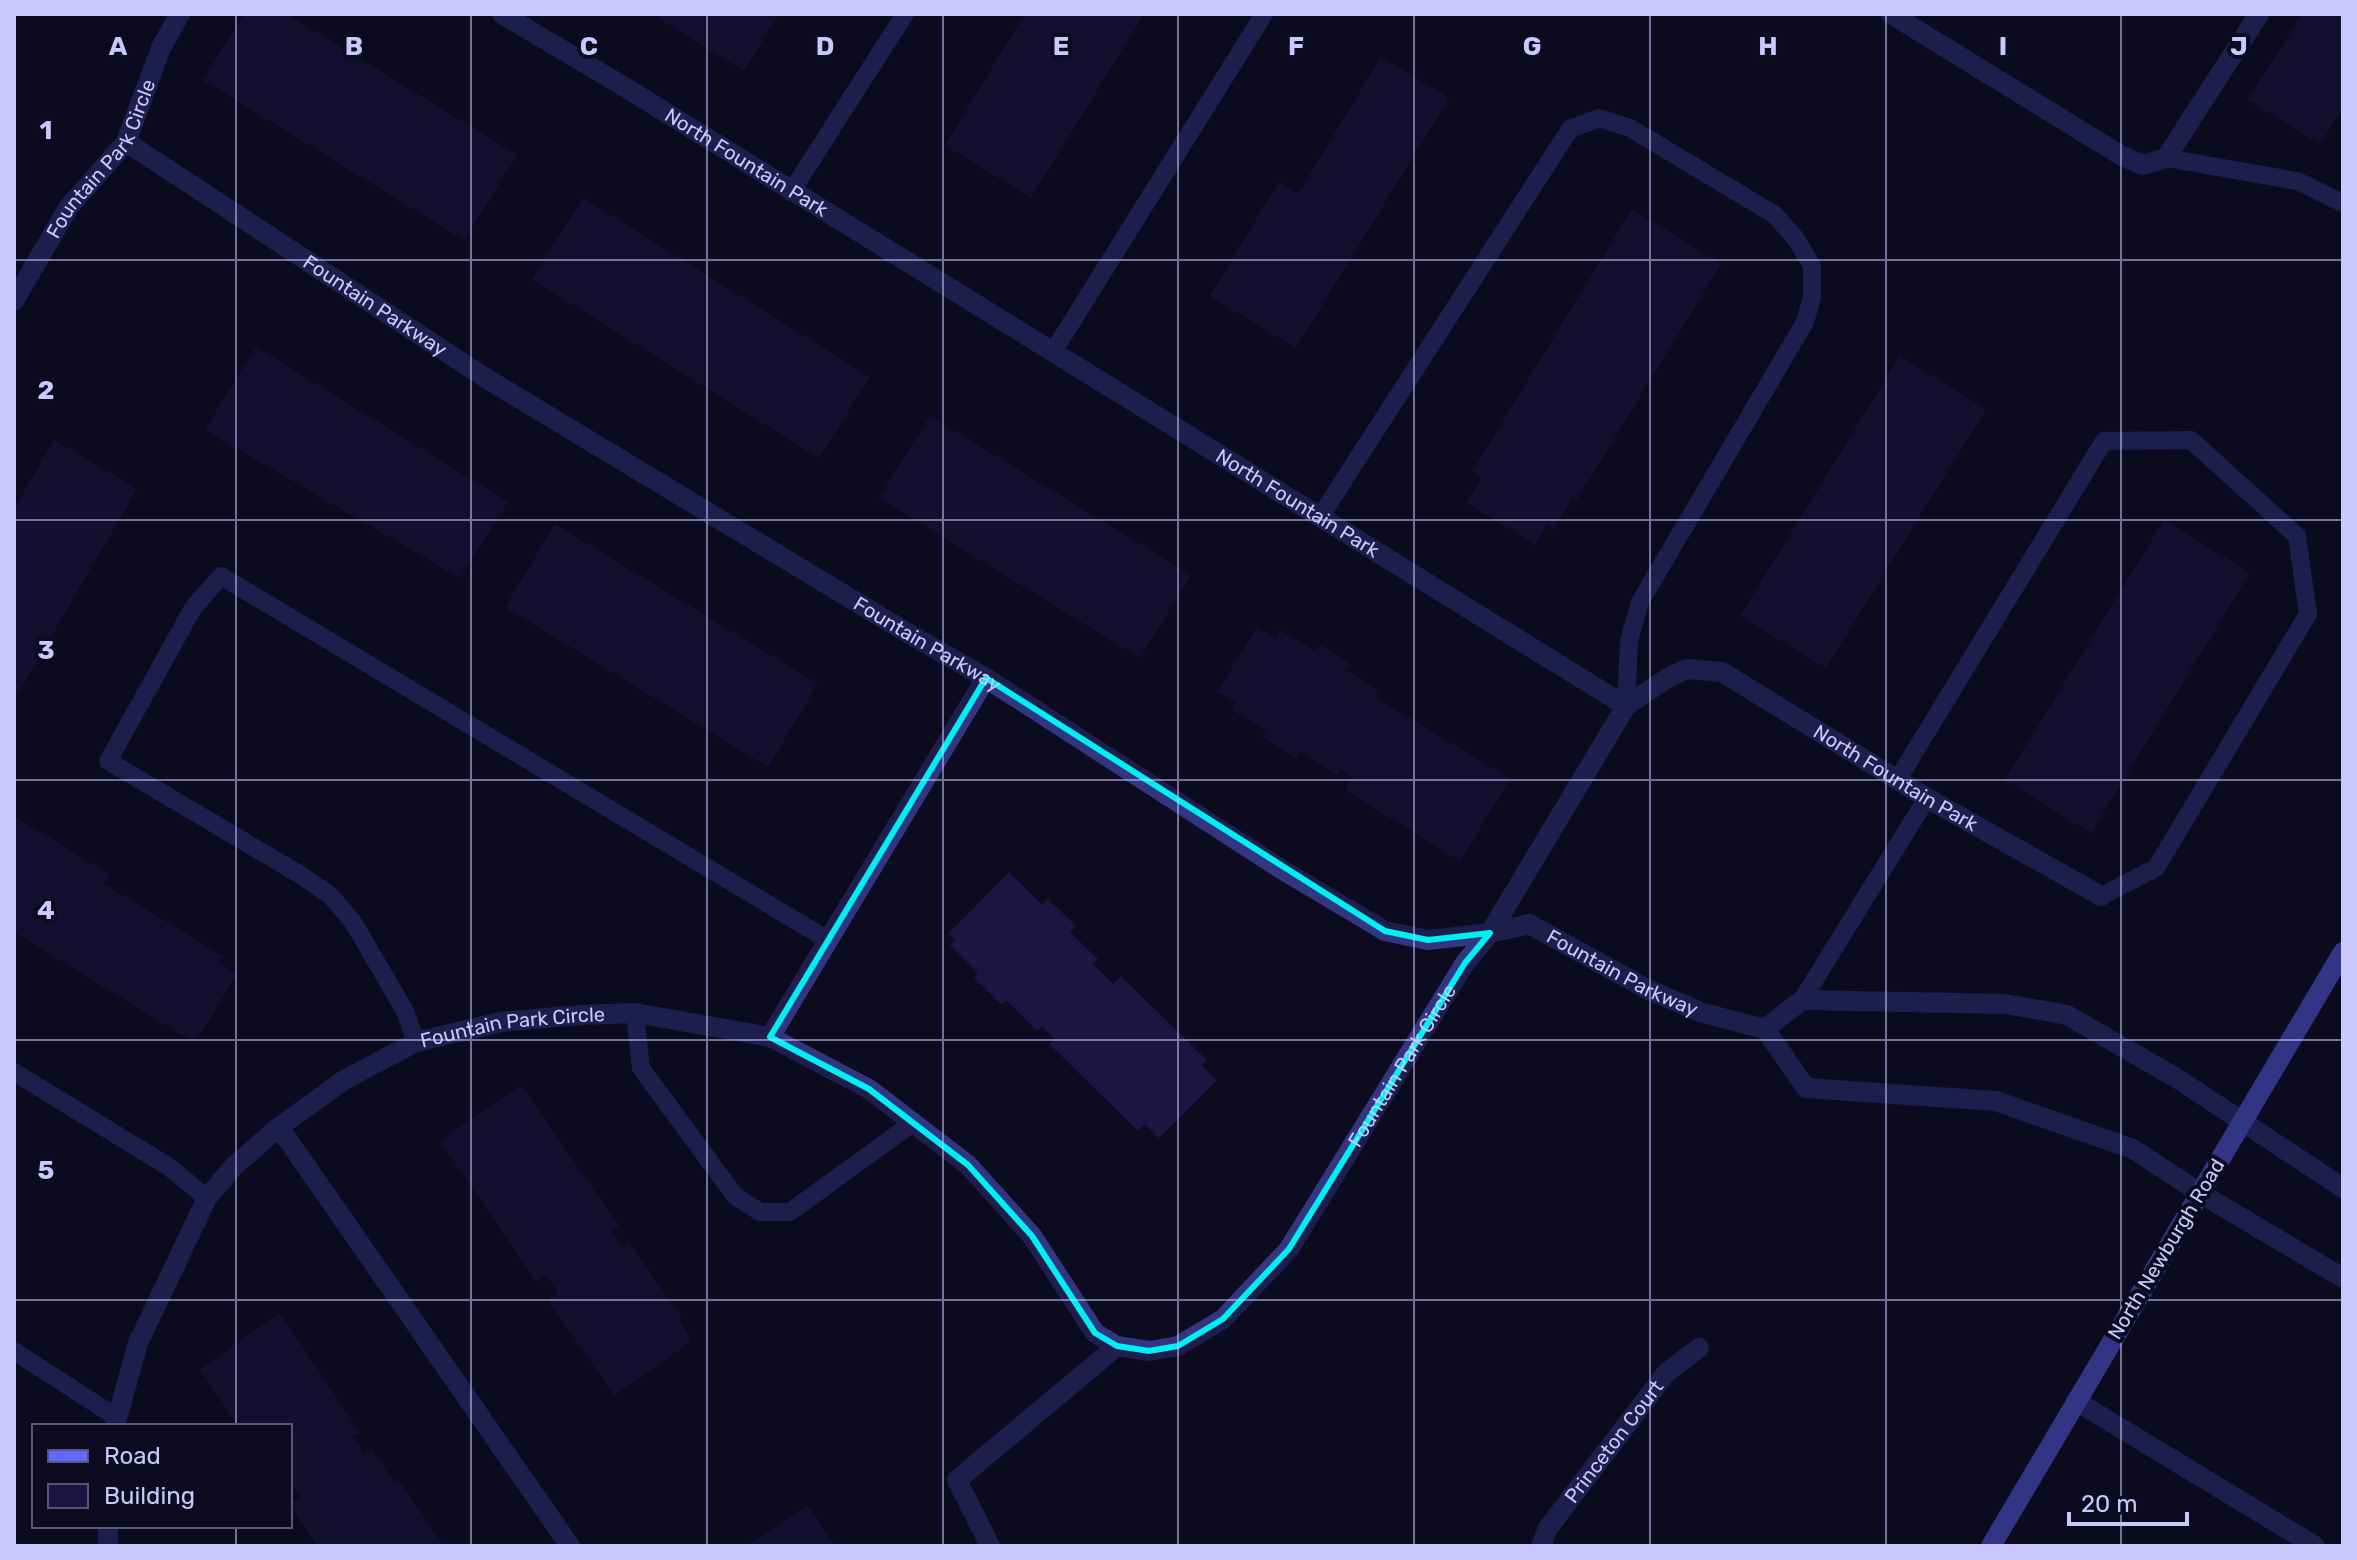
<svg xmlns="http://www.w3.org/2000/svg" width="2357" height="1560" font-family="Rubik,sans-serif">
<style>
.building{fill:#1b1641}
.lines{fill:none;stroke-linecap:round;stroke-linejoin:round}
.service{stroke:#323681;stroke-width:18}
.minor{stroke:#323681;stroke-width:20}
.secondary{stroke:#5f68ff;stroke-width:20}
.marked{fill:none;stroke:#00eff3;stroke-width:6;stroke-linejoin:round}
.grid{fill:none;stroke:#cac8ff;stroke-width:2;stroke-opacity:0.55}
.labels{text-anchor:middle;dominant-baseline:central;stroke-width:8;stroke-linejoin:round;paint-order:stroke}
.street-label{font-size:20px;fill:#cac8ff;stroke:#0c0b1f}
.grid-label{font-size:26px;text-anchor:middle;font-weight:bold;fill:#cac8ff;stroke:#0c0b1f;stroke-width:8;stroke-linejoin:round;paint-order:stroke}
</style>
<rect width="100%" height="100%" fill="#0c0b1f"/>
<!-- building -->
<g class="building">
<path d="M244,14h43l230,141 -53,85 -261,-160z"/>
<path d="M661,14h118l-35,57 -86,-53z"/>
<path d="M1025,14h119l-113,184 -86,-53z"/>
<path d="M2302,14h41v93l-23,37 -72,-44z"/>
<path d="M1381,57l68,41 -153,250 -86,-52 69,-114 19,12z"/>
<path d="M583,198l287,179 -51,81 -287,-179z"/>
<path d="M1632,209l89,55 -145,237 -4,-2 -19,31 -6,-5 -12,20 -68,-42 15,-26 -10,-5z"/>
<path d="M256,347l252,155 -48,76 -255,-148z"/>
<path d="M1900,356l86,53 -160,259 -86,-52z"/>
<path d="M930,416l261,159 -51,83 -261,-160z"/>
<path d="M54,440l83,49 -123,211v-191z"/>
<path d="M2164,520l86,53 -159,260 -86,-53z"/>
<path d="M555,524l263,160 -50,83 -263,-160z"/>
<path d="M1257,628l18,10 5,-8 35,21 5,-6 32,19 -5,7 34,21 -4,6 133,81 -50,82 -115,-71 8,-13 -12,-8 -4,6 -37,-23 -4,6 -33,-21 3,-6 -34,-21 4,-7 -19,-11z"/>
<path d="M14,816l96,59 -6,9 119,72 -4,7 18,11 -42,69 -181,-111z"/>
<path d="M1009,872l33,33 6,-6 28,27 -6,6 28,27 -5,5 20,20 8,-8 86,84 -5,6 15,14 -58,58 -14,-14 -7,7 -89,-87 6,-5 -13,-12 -5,4 -31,-31 -4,5 -28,-27 4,-5 -28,-28 5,-5 -6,-7z"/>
<path d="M521,1085l98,141 -8,6 11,15 7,-4 53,75 -3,2 13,21 -78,54 -66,-95 11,-7 -13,-18 -10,6 -96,-140z"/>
<path d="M280,1313l80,119 -7,4 11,17 7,-5 23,34 5,-2 45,66h-127l-27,-41 10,-8 -10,-14v-57h-52l-38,-57z"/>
<path d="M807,1505l28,41h-89z"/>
</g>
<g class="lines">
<!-- service -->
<g class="service">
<path d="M2166,158l131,23 46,22"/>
<path d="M791,192l114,-178"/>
<path d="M1053,352l211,-338"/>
<path d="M1320,517l250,-388 29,-11 31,10 145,87 21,24 16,27v32l-7,24 -165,280 -11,39 -3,65"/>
<path d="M1898,779l206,-338 87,-1 106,96 11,78 -152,254 -55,28"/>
<path d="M1802,1000l125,-202"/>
<path d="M635,1013l6,55 94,128 25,16h30l124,-90"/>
<path d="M416,1042l-11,-31 -52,-89 -23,-27 -31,-21 -191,-113 85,-153 28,-32 607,364"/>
<path d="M14,1072l155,95 38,31"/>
<path d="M14,1351l102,66"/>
</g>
<!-- minor -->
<g class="minor">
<path id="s1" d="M502,14l121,72 1003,620 43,-29 18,-8 35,3 205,126 174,98"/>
<path d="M1891,14l231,142 21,9 23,-7 93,-144"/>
<path id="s2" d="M126,142l358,235 422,255 80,46 295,191 104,62 43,9 62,-7 39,-9 118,65 56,24 62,16 41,59 190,13 137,48 67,44 143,85"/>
<path id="s3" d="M14,301l54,-93 58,-66 35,-94 19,-34"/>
<path d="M1765,1029l37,-29 204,4 61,11 111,64 165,109"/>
<path d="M770,1037l216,-359"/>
<path d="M279,1127l291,419"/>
<path d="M2076,1401l239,145"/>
<path id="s4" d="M115,1426l23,-83 69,-145 27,-32 45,-39 65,-47 72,-38 84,-20 80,-7 55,-2 135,24 99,52 99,76 64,71 63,97 22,13 32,5 29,-5 45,-27 66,-70 176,-286 25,-30 136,-227"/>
<path d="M108,1546v-20"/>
<path d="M990,1546l-33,-66 160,-134"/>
<path id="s5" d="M1541,1546l7,-18 118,-155 33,-25"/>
</g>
<!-- secondary -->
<path class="secondary" d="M1991,1546l352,-594"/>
</g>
<!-- marked area -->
<path d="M0 0H2357V1560H0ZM986,678l399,253 43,9 62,-7 -25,30 -176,286 -66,70 -45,27 -29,5 -32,-5 -22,-13 -63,-97 -64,-71 -99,-76 -99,-52z" fill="#0c0b1f" fill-opacity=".55" fill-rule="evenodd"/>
<path class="marked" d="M986,678l399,253 43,9 62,-7 -25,30 -176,286 -66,70 -45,27 -29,5 -32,-5 -22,-13 -63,-97 -64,-71 -99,-76 -99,-52z"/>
<!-- grid -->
<path class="grid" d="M236,14v1412M471,14v1532M707,14v1532M943,14v1532M1178,14v1532M1414,14v1532M1650,14v1532M1886,14v1532M2121,14v1532M14,260h2329M14,520h2329M14,780h2329M14,1040h2329M14,1300h2329M236,1526v20"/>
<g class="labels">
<!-- street labels -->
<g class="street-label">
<text stroke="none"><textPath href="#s3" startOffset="168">Fountain Park Circle</textPath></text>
<text stroke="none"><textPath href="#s1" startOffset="286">North Fountain Park</textPath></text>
<text stroke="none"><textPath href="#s2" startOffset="298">Fountain Parkway</textPath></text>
<text stroke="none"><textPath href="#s1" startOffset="934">North Fountain Park</textPath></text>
<text stroke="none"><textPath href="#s2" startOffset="946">Fountain Parkway</textPath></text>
<text stroke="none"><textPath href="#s1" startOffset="1630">North Fountain Park</textPath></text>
<text stroke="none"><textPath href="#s2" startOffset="1738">Fountain Parkway</textPath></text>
<text stroke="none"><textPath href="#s4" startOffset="608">Fountain Park Circle</textPath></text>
<text stroke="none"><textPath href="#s4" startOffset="1768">Fountain Park Circle</textPath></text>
<text transform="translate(2166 1249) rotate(-59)">North Newburgh Road</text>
<text stroke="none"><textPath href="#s5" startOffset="128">Princeton Court</textPath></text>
</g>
</g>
<g class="grid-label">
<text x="118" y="55">A</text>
<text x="354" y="55">B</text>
<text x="589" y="55">C</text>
<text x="825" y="55">D</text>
<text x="1061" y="55">E</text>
<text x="1296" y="55">F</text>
<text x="1532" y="55">G</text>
<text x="1768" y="55">H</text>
<text x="2003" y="55">I</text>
<text x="2239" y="55">J</text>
<text x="46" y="139">1</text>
<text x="46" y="399">2</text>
<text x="46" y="659">3</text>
<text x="46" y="919">4</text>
<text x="46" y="1179">5</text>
</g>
<!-- border -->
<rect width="2357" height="1560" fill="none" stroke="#cac8ff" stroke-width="32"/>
<!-- legend -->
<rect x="32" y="1424" width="260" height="104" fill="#0c0b1f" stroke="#585779" stroke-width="2"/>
<rect x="48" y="1450" width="40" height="12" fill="#5f68ff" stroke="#585779" stroke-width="2"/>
<text x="104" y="1464" font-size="24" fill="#cac8ff">Road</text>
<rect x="48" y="1484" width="40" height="24" fill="#1b1641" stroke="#585779" stroke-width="2"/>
<text x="104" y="1504" font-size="24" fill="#cac8ff">Building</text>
<!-- scale -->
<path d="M2069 1512v12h118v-12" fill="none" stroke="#cac8ff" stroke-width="4"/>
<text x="2081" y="1512" font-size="24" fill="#cac8ff" stroke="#0c0b1f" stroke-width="6" paint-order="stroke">20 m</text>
</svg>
